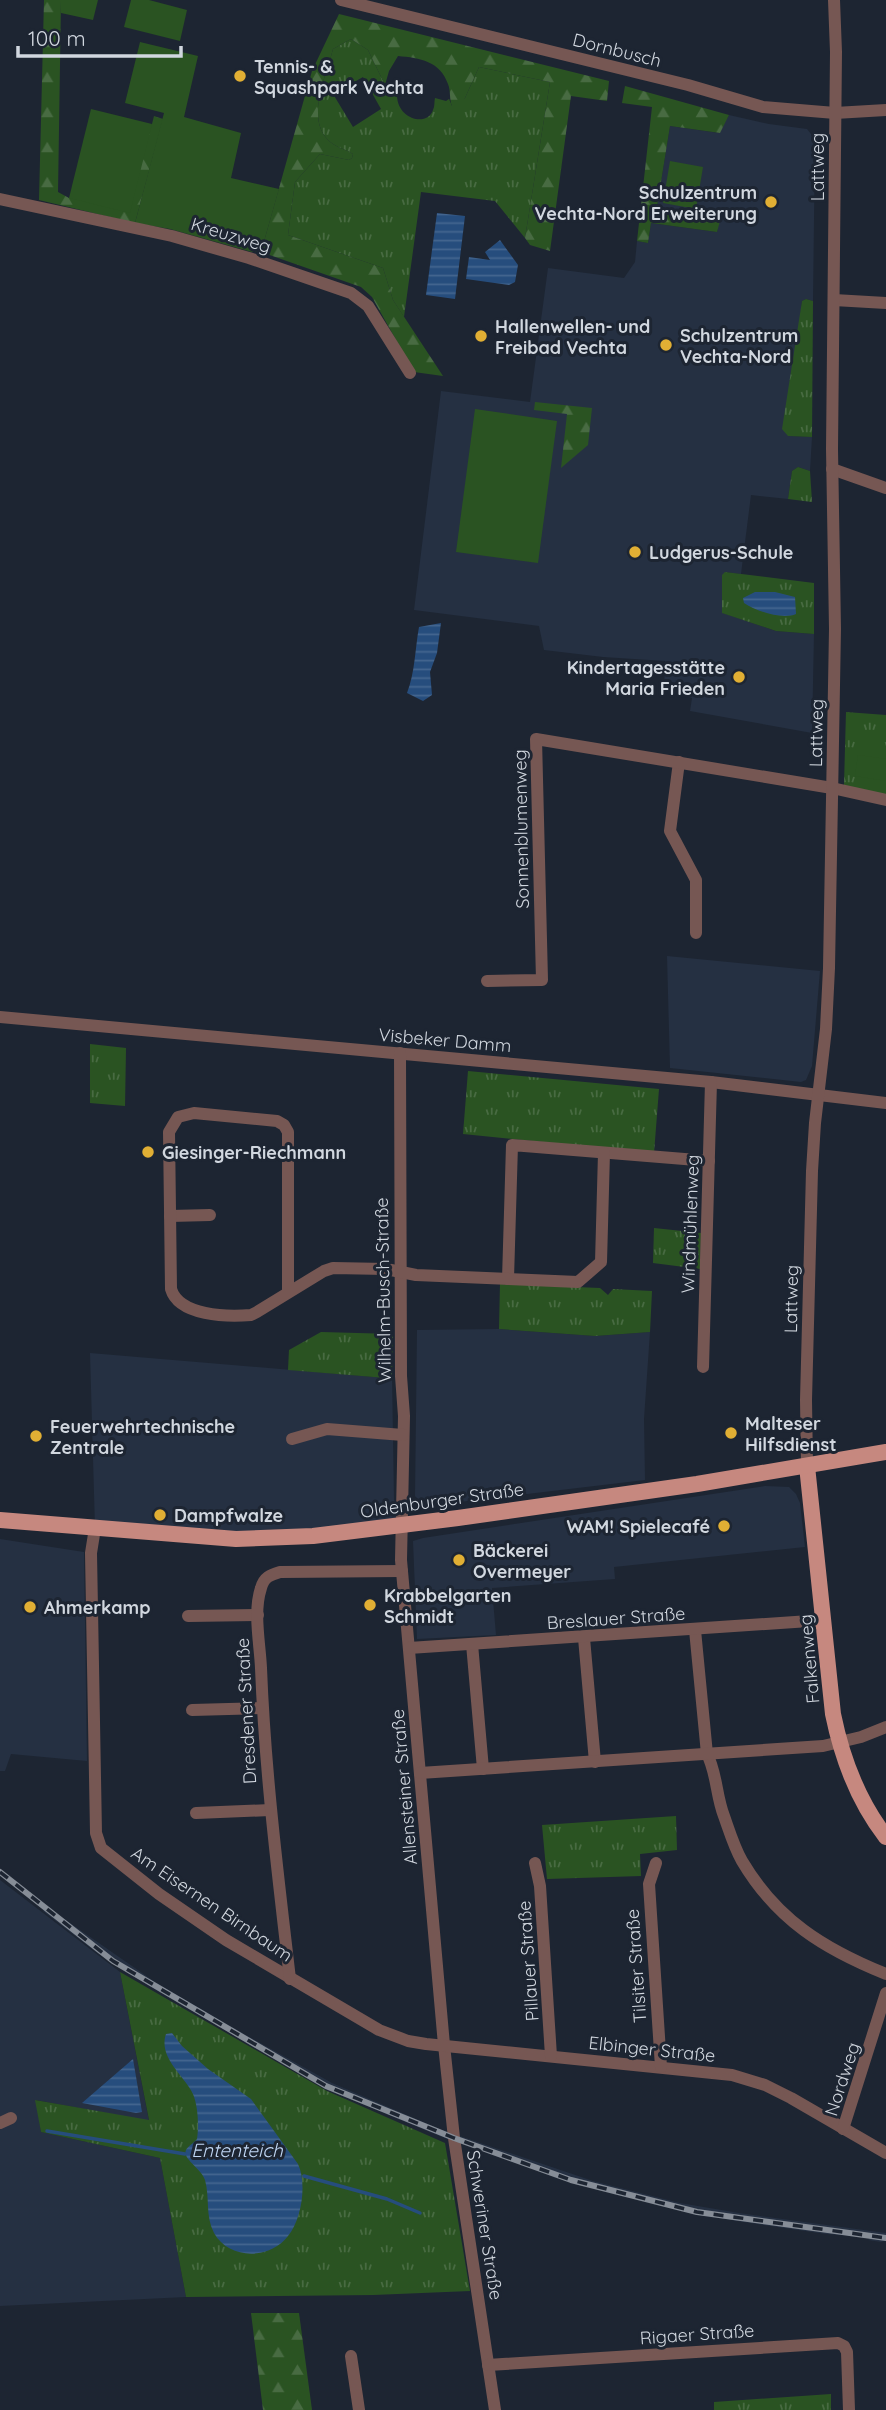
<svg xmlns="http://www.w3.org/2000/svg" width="886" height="2410" font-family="Quicksand,sans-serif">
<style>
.built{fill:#253042}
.grass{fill:url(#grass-tufts);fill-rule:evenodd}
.forest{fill:url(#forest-firs)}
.pitch{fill:#2a5322}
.water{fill:url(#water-rules)}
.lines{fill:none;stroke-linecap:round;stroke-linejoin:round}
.stream{stroke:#264d7d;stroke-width:3.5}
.minor{stroke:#765753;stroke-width:12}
.major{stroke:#c6887f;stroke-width:16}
.rail-casing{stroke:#868d97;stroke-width:6}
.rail{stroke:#1d2532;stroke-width:3.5;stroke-dasharray:10;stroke-linecap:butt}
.poi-dot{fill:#e1af34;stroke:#1d2532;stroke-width:2.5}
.labels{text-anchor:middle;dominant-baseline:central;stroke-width:6;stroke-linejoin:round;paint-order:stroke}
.street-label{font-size:18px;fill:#d1d7df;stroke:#1d2532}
.poi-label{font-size:18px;font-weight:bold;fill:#d1d7df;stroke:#1d2532;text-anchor:start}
.water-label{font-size:19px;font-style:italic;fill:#c0d7f5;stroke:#1d2532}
</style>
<defs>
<pattern id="grass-tufts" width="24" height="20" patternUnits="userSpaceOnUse" patternTransform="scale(1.75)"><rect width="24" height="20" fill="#2a5322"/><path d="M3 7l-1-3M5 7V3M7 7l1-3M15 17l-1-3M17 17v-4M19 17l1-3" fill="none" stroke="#486b42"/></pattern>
<pattern id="forest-firs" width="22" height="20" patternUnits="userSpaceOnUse" patternTransform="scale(1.75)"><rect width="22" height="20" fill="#2a5322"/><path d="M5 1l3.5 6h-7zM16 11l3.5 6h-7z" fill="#486b42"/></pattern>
<pattern id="water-rules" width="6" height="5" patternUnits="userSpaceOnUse" patternTransform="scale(1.75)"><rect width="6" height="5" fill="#264d7d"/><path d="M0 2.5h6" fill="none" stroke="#44668f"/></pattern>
</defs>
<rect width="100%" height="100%" fill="#1d2532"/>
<!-- built -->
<g class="built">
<path d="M729,115l40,9 38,5 8,10 -2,162 -7,-2 -4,2 -14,135 24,1 -2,34 -12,-4 -6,4 -4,28 -37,-4 -10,79 -16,-2 -2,41 53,18 38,3 -2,99 -122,-22 2,-13 -28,-6 1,-31 -62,-4 -59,-7 -5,-24 -125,-16 27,-219 89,11 18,-134 76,10 11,-16 2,-21 11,2 3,-20 66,9 2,-11 -63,-8 14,-87 49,7z"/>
<path d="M667,956l153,15 -8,95 -6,14 -5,2 -131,-14z"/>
<path d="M499,1329l96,7 55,-4 -6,87 1,61 -220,26 -10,-10 2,-166z"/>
<path d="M90,1353l296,25 6,-3 2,125 8,26 -89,10 -218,-8z"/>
<path d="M765,1486l24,1 7,7 4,9 5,44 -191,20 1,12 -123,9 4,47 -79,4 -4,-98 10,-3z"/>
<path d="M0,1539l84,13 3,209 -76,-7 -6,17h-5z"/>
<path d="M0,1880l120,92 29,149 -113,-21 5,32 119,26 26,139 -186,9z"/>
<path d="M47,1907l108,75 89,52 88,49 110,47 151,51 87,22 59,10 147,20v7l-5,2 -13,-2 4,-3 -46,-3 -89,-13 -59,-11 -86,-23 -150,-50 -114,-47 -177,-103 -55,-35 -53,-41z"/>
</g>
<!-- grass -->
<g class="grass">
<path d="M351,39l17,11 17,35 12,10c0,25 31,32 36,15 2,-4 1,-8 2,-12l11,3 3,-2 3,7 13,-8 14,-31 71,15 -25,156 -30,-37 -74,-9 -17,125 -11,-17 -10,-32 -95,-33 7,-53 25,-28 29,6 3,-2 1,-4c-6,-4 -14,-6 -20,-10 -30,-20 -7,-67 0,-95zM363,77l18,32 -28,18 -20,-33z"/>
<path d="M806,299l7,2 -1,136 -24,-1 -6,-7 20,-128z"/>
<path d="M798,467l12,4 2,31 -24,-3 4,-28z"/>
<path d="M725,572l89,11v51l-38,-3 -54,-18v-38z"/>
<path d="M846,712l40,3v81l-42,-11z"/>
<path d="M90,1044l36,4 -1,58 -35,-3z"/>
<path d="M468,1071l191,18 -5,64 -191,-19z"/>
<path d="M654,1228l47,5 -1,36 -47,-6z"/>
<path d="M500,1284l100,4 8,7 5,-6 39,2 -2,41 -55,4 -96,-7z"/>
<path d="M321,1332l72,2 -1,41 -6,3 -98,-8 1,-20z"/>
<path d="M676,1816l1,34 -37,4 1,22 -94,3 -5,-54z"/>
<path d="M120,1972l207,119 118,52 25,148 -97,4 -187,2 -26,-139 -119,-26 -6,-32 114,20z"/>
<path d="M831,2394v16h-117v-8z"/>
</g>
<!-- forest -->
<g class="forest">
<path d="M44,0h17l-3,192 11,6 83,-74 2,-8 9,3 -28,104 -96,-23z"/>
<path d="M339,14l270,67 -2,20 -36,-5 -21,155 -20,-6 -5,-7 25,-156 -71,-15 -14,31 -8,9 -5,-1c-3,-7 -1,-15 -4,-22 -8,-23 -28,-26 -50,-28l-9,15 -4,14 -17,-35 -17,-11 -18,10c-7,28 -30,75 0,95 6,4 14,6 20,10l-1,4 -3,2 -29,-6 -25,28 -7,53 95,33 10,32 50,76 -29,-4 -42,-75 -11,-10 -100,-35 51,-181z"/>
<path d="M625,86l104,29 -9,18 -50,-7 -14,87 64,8 -3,11 -66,-9 -3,20 -11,-2 15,-134 -30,-4z"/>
<path d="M535,402l57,6 -4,37 -27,23 6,-54 -33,-4z"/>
<path d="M251,2313h48l13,97h-49z"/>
</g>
<!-- pitch -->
<g class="pitch">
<path d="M61,0h37l-5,20 -32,-7z"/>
<path d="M131,0h18l38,10 -7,31 -56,-14z"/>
<path d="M140,42l58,14 -14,61 57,16 -10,45 48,11 -18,63h-9l-82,-23 -35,-6 29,-110 -39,-10z"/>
<path d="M91,109l61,15 -22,89 -61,-15z"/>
<path d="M670,161l33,6 -7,42 -33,-6z"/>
<path d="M475,409l82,12 -19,142 -82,-11z"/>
<path d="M858,755l28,4v22l-31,-5z"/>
</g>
<!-- water -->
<g class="water">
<path d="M437,213l28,3 -10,83 -29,-4z"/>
<path d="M500,240l18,25 -3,17 -6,3 -43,-6 3,-22 21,3 -5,-8z"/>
<path d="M755,592h20l20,5 1,17c-14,6 -40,-3 -52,-11l-1,-5z"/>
<path d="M441,623l-4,30 -7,19 2,23 -9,6 -16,-8c8,-20 8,-44 12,-66z"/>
<path d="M172,2033l10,13 26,23 43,30 47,65c9,19 4,55 -10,72 -18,24 -59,24 -74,-3 -9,-17 -4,-35 -9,-53 -4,-12 -23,-21 -19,-30 2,-4 8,-7 11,-11 2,-13 1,-33 -4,-45 -9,-19 -35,-36 -27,-60z"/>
<path d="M133,2059l9,53 -6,1 -54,-10z"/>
</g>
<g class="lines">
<!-- stream -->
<g class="stream">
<path d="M47,2131l138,23"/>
<path d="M304,2176l83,23 33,14"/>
</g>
<!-- minor -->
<g class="minor">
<path d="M341,0l347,85 75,22 72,6 51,-3"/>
<path d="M0,199l172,37 77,22 102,35 17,13 42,67"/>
<path d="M834,300l52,3"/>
<path d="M832,469l54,19"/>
<path d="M679,762l-9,69 26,49v53"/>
<path d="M487,981l55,-1 -6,-241 296,49 54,12"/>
<path d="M0,1017l711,65 175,21"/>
<path d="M400,1053l1,323 3,40 -3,144 43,485 10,93 41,272"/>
<path d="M170,1216l40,-1"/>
<path d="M508,1279l4,-134 197,16"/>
<path d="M288,1293v-161l-4,-7 -7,-4 -83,-8 -16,4 -9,15 2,157c8,27 56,28 80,26l6,-3 67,-41 9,-3 53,1 30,6 162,7 23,-20 3,-109"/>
<path d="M703,1367l8,-285"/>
<path d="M292,1439l35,-10 76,6"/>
<path d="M807,1466l-1,-66 6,-229 3,-48 11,-94 3,-61 6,-339 -3,-180 4,-397 -2,-52"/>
<path d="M95,1528l-4,25 5,280 5,15 58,46 67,46 153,90 29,11 18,3 306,31 33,10 26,13 95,55"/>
<path d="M188,1616l70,-1"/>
<path d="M695,1630l12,124c10,19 9,42 17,62 5,14 10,31 18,45 35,59 82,88 144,113"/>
<path d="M584,1638l11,124"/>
<path d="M472,1644l11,125"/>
<path d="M409,1648l415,-28"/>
<path d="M192,1710l70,-2"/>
<path d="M420,1773l403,-27 38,-9 25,-10"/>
<path d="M196,1813l74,-3"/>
<path d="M535,1863l5,23 11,170"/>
<path d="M656,1863l-7,21 12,183"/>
<path d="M290,1979c-12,-104 -25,-207 -29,-311 -1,-24 -8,-56 0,-80 3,-11 9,-13 19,-16l122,-1"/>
<path d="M0,2123l11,-5"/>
<path d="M843,2129l43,-136"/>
<path d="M351,2356l8,54"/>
<path d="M488,2365l350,-22 6,3 3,6 2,58"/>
</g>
<!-- major -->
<g class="major">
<path d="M807,1466l26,248c9,44 25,87 53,123"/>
<path d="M0,1520l236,19 77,-3 145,-18 239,-34 189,-32"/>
</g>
<!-- rail casing -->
<g class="rail-casing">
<path id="rail" d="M0,1872l113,89 213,125 128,52 117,42 126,32 189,26"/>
</g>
<!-- rail -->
<use href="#rail" class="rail"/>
</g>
<!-- markers -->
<g class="poi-dot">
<circle cx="240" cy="76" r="7"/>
<circle cx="771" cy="202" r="7"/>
<circle cx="481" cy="336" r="7"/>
<circle cx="666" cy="345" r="7"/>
<circle cx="635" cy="552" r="7"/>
<circle cx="739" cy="677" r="7"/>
<circle cx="148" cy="1152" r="7"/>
<circle cx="731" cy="1433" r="7"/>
<circle cx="36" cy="1436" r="7"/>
<circle cx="160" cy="1515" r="7"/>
<circle cx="724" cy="1526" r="7"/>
<circle cx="459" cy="1560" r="7"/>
<circle cx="370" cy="1605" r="7"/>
<circle cx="30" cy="1607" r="7"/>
</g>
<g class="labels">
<!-- street labels -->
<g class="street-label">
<text transform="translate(617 50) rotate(14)">Dornbusch</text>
<text transform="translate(817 167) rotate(-90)">Lattweg</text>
<text transform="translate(231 235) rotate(17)">Kreuzweg</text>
<text transform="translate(816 733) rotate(-89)">Lattweg</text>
<text transform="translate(521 829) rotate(-91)">Sonnenblumenweg</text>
<text transform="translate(445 1040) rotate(5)">Visbeker Damm</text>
<text transform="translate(690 1224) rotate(-88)">Windmühlenweg</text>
<text transform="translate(383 1290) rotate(-91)">Wilhelm-Busch-Straße</text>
<text transform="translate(791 1299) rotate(-89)">Lattweg</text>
<text transform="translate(442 1500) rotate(-8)">Oldenburger Straße</text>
<text transform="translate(616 1618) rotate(-4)">Breslauer Straße</text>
<text transform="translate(809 1659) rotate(-95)">Falkenweg</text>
<text transform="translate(246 1711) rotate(-93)">Dresdener Straße</text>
<text transform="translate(404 1787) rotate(-95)">Allensteiner Straße</text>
<text transform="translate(212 1904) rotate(34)">Am Eisernen Birnbaum</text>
<text transform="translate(528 1961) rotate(-94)">Pillauer Straße</text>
<text transform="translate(636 1966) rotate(-94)">Tilsiter Straße</text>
<text transform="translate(652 2049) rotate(6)">Elbinger Straße</text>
<text transform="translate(842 2079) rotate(-72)">Nordweg</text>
<text transform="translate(485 2225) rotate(81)">Schweriner Straße</text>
<text transform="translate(697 2334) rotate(-4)">Rigaer Straße</text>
</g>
<!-- poi labels -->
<g class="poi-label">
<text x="254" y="66">Tennis- &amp;<tspan x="254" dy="21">Squashpark Vechta</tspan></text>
<text x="757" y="192" text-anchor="end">Schulzentrum<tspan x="757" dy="21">Vechta-Nord Erweiterung</tspan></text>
<text x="495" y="326">Hallenwellen- und<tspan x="495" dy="21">Freibad Vechta</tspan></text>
<text x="680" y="335">Schulzentrum<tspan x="680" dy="21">Vechta-Nord</tspan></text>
<text x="649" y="552">Ludgerus-Schule</text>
<text x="725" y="667" text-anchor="end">Kindertagesstätte<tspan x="725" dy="21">Maria Frieden</tspan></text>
<text x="162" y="1152">Giesinger-Riechmann</text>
<text x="745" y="1423">Malteser<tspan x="745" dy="21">Hilfsdienst</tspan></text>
<text x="50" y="1426">Feuerwehrtechnische<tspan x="50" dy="21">Zentrale</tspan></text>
<text x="174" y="1515">Dampfwalze</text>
<text x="710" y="1526" text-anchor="end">WAM! Spielecafé</text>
<text x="473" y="1550">Bäckerei<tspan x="473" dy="21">Overmeyer</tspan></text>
<text x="384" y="1595">Krabbelgarten<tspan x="384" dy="21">Schmidt</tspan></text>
<text x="44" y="1607">Ahmerkamp</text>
</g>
<!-- water labels -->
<g class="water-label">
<text x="237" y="2150">Ententeich</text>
</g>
</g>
<!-- scale -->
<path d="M18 46v10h163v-10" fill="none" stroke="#d1d7df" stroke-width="3.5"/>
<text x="28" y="46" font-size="21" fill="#d1d7df" stroke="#1d2532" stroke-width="5" paint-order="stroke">100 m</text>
</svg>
